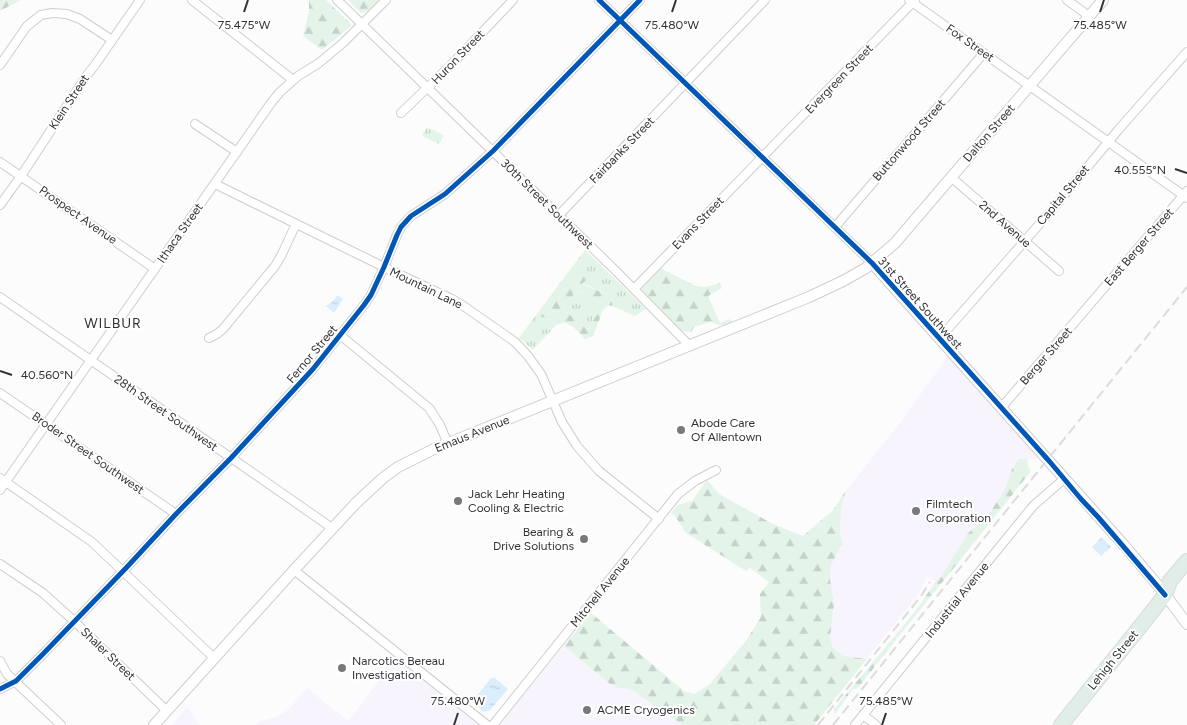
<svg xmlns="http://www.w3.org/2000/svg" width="1187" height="725" font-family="Figtree,sans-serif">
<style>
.industrial{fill:#f8f4fe}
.grass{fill:url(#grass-tufts)}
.forest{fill:url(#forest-firs);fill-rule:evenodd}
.water{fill:url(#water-ripples)}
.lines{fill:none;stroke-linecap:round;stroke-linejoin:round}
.street-casing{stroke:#cecdd0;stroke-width:10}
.secondary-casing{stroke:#cecdd0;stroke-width:12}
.highway-casing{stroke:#d9d9da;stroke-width:16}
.street{stroke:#fff;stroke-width:8}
.secondary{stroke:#fff;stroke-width:10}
.highway{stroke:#e1ede7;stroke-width:14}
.rail{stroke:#dcdcdc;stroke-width:2;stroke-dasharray:10 5;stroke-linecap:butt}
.cycleway-casing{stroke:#fff;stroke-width:8}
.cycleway{stroke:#0057b8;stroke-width:5}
.ticks{fill:none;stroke:#323138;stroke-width:2}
.poi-dot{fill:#79787d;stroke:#fff;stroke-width:2}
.labels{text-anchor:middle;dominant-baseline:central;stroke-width:4;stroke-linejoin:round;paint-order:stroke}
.street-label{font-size:12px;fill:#323138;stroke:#fff}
.poi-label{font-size:12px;fill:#323138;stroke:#fff;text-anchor:start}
.neighbourhood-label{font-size:14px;letter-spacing:1px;fill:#323138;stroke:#fff}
.ticks-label{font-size:12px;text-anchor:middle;fill:#323138;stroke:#fff;stroke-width:4;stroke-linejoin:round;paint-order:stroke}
</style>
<defs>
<pattern id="grass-tufts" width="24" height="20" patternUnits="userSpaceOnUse" patternTransform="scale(1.25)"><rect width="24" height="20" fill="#e4f4e9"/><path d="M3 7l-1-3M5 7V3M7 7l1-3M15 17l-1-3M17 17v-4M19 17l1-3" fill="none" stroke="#c4d2c9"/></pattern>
<pattern id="forest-firs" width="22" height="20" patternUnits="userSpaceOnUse" patternTransform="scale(1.25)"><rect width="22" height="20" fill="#e4f4e9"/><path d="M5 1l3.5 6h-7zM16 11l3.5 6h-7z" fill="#c4d2c9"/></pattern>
<pattern id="water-ripples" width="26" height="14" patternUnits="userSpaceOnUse" patternTransform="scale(1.25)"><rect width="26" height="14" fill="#daeefe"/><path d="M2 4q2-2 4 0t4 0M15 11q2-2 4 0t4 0" fill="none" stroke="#bccdda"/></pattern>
</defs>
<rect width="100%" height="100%" fill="#fcfcfd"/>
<!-- industrial -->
<g class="industrial">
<path d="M948,356l90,101 -2,2h-17l-7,10 -8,22 -17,26 -20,17 -28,46 -3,1 -9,-4 -9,18 -51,64 -24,-3 -10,-8 -3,-11 4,-34 -4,-24 1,-14 10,-21 -1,-14 1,-20 4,-18 54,-68z"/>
<path d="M564,646l46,38 9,4 11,1 53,36h-181l3,-7z"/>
<path d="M397,658l83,67h-224l4,-4 17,-4 12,-8 18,-21 41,33z"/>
<path d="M187,707l5,5 8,13h-28z"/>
</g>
<!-- grass -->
<g class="grass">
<path d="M427,127l17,8 -5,9 -17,-8z"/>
<path d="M585,250l61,59 -11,7 -23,-10 1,-4 -2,-6 -29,-13 -10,-8h-6z"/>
<path d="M575,291l24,10 -10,29 -9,-10 -18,-9z"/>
<path d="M536,315l15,5 5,5 -23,25 -14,-12z"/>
</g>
<!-- forest -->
<g class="forest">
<path d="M0,0h21l-21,11z"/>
<path d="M309,0h17l24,23 1,3 -29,24 -19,-14 6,-24z"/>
<path d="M348,0h31l-10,11 -8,2z"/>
<path d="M581,267l11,7 -10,10 29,12 2,6 -1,4 -4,-1 -5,5 -10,26 -8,3c-5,-5 -13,-15 -20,-16 -2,0 -7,2 -9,2l-5,-5 -15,-5 30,-40h6zM576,291l23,10 -10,29 -9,-10 -18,-9z"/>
<path d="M661,268l1,1 34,17 10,1 14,-4 2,5 -14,8 12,27 10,-4 2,3 -7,3h-5l-9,-3 -17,5 -3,5 -9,-1 -40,-40v-3l1,-2z"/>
<path d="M1019,459h8l1,7 3,5c-57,73 -116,144 -173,217l-6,2 -17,24 -1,-1v-4l83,-100 19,-28 3,-1 28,-46 20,-17 17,-26 8,-22z"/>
<path d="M707,480l12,14 54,30 30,12 30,-26 12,-18 -4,18 -1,20 2,14 -11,21 -1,14 4,24 -4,34 3,11 10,8 24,3 -53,66h-131l-53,-36 -11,-1 -9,-4 -46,-38 27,-33 93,78 10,3 15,-9 36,-43 16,-25 -1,-23 9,-12 -19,-14 -4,3 -60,-38c-5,-7 -8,-15 -15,-20l6,-8 15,-4z"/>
</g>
<!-- water -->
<g class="water">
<path d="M338,295l5,4 -9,14 -8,-7 7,-5z"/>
<path d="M1102,537l9,10 -10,9 -9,-9z"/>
<path d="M491,678h4l13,11 -18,21 -6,2 -12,-10z"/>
</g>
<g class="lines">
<!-- street casing -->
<g class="street-casing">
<g id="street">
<path d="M192,0l101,80"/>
<path d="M337,0l278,270 75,76"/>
<path d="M599,0l273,263"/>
<path d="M909,0l278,198"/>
<path d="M1067,0l22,16"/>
<path d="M0,65l27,-39 14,-11 11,-2 15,1 13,5 32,21"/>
<path d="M401,113l49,-47 63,-66"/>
<path d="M195,124l42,28"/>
<path d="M0,162l155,107"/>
<path d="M951,177l108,94"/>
<path d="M215,184l169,83 68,32 13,8 50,35 13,14 13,18 21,48 15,24 22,25 60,48"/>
<path d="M0,205l21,-29 66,-101 8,-10 45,-65"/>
<path d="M559,215l206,-215"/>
<path d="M835,227l149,-174"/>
<path d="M634,289l281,-289"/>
<path d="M0,297l332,231"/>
<path d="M340,335l89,73 11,17 8,19"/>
<path d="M209,338l8,-4 6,-5 52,-63 6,-10 15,-32"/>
<path d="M939,339l111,-127 69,-83 68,-77"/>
<path d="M0,393l176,121"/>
<path d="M1001,408l186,-217"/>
<path d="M0,478l92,64 122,116"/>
<path d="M0,490l271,-387 9,-11 18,-16 21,-13 24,-20 43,-43"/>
<path d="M0,564l43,29 31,28 93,90"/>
<path d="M294,570l193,155"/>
<path d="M0,661l7,13 54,51"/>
<path d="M0,689l16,-8 26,-26 85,-88 49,-53 55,-56 82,-89 51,-64 7,-10 13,-28 13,-32 4,-8 10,-11 34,-22 48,-43 147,-151"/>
<path d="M863,715l13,10"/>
<path d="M493,725l185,-231 17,-13 21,-11"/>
<path d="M855,725l165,-203 14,-17 30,-26"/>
</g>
</g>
<!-- secondary casing -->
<g class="secondary-casing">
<g id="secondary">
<path d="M872,263l251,281 38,45 26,35"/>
<path d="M154,725l140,-155 62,-67 27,-25 15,-11 36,-18 375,-152 34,-16 23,-13 29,-25 208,-243"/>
</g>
</g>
<!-- highway casing -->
<g class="highway-casing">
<path id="highway" d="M1061,725l82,-102 22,-28 5,-14 17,-20"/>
</g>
<!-- street -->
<use href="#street" class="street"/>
<!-- secondary -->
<use href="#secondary" class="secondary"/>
<!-- highway -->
<use href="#highway" class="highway"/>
<!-- rail -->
<g class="rail">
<path d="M818,725l103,-129 9,-14"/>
<path d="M833,725l354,-438"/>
</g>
<!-- cycleway casing -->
<g class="cycleway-casing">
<g id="cycleway">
<path d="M599,0l273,263 178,199 31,37 17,18 67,78"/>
<path d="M0,689l16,-8 26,-26 85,-88 49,-53 55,-56 82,-89 51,-64 7,-10 13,-28 13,-32 4,-8 10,-11 34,-22 48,-43 147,-151"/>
</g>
</g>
<!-- cycleway -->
<use href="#cycleway" class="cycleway"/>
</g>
<!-- ticks -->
<path class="ticks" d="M244,12l4,-12M672,12l4,-12M1100,12l4,-12M1175,169l12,4M0,371l12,4M454,725l4,-12M882,725l4,-12"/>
<!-- markers -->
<g class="poi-dot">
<circle cx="681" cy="430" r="5"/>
<circle cx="458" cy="501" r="5"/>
<circle cx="916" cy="511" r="5"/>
<circle cx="584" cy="539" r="5"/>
<circle cx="342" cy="668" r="5"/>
<circle cx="587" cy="710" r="5"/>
</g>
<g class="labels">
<!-- street labels -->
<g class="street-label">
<text transform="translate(970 43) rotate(35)">Fox Street</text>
<text transform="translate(458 57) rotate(-46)">Huron Street</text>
<text transform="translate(839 79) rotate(-46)">Evergreen Street</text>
<text transform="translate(69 102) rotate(-57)">Klein Street</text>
<text transform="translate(989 133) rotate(-49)">Dalton Street</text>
<text transform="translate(909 140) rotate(-49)">Buttonwood Street</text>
<text transform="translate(622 150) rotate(-46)">Fairbanks Street</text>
<text transform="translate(1063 195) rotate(-50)">Capital Street</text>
<text transform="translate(547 204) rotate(44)">30th Street Southwest</text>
<text transform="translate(78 215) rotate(35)">Prospect Avenue</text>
<text transform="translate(698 223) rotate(-46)">Evans Street</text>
<text transform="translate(1005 224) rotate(41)">2nd Avenue</text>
<text transform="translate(180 233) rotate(-55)">Ithaca Street</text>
<text transform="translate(1139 247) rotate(-49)">East Berger Street</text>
<text transform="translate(426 288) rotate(26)">Mountain Lane</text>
<text transform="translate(920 303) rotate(48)">31st Street Southwest</text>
<text transform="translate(312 354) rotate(-50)">Fernor Street</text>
<text transform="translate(1046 356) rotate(-49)">Berger Street</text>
<text transform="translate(166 413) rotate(35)">28th Street Southwest</text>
<text transform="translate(472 434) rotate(-22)">Emaus Avenue</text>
<text transform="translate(88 453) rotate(35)">Broder Street Southwest</text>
<text transform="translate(600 592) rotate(-51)">Mitchell Avenue</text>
<text transform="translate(957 600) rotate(-51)">Industrial Avenue</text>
<text transform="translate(108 654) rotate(44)">Shaler Street</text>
<text transform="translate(1113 660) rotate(-51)">Lehigh Street</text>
</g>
<!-- poi labels -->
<g class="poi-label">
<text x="691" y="423">Abode Care<tspan x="691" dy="14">Of Allentown</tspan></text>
<text x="468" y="494">Jack Lehr Heating<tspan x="468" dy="14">Cooling &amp; Electric</tspan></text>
<text x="926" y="504">Filmtech<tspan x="926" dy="14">Corporation</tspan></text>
<text x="574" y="532" text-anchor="end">Bearing &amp;<tspan x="574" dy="14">Drive Solutions</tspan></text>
<text x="352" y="661">Narcotics Bereau<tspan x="352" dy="14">Investigation</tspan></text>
<text x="597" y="710">ACME Cryogenics</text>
</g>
<!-- neighbourhood labels -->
<g class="neighbourhood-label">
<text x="113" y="323">WILBUR</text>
</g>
</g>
<g class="ticks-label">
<text x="244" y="29">75.475°W</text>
<text x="672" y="29">75.480°W</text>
<text x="1100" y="29">75.485°W</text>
<text x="1140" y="174">40.555°N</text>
<text x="47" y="379">40.560°N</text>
<text x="458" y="705">75.480°W</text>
<text x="886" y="705">75.485°W</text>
</g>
</svg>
